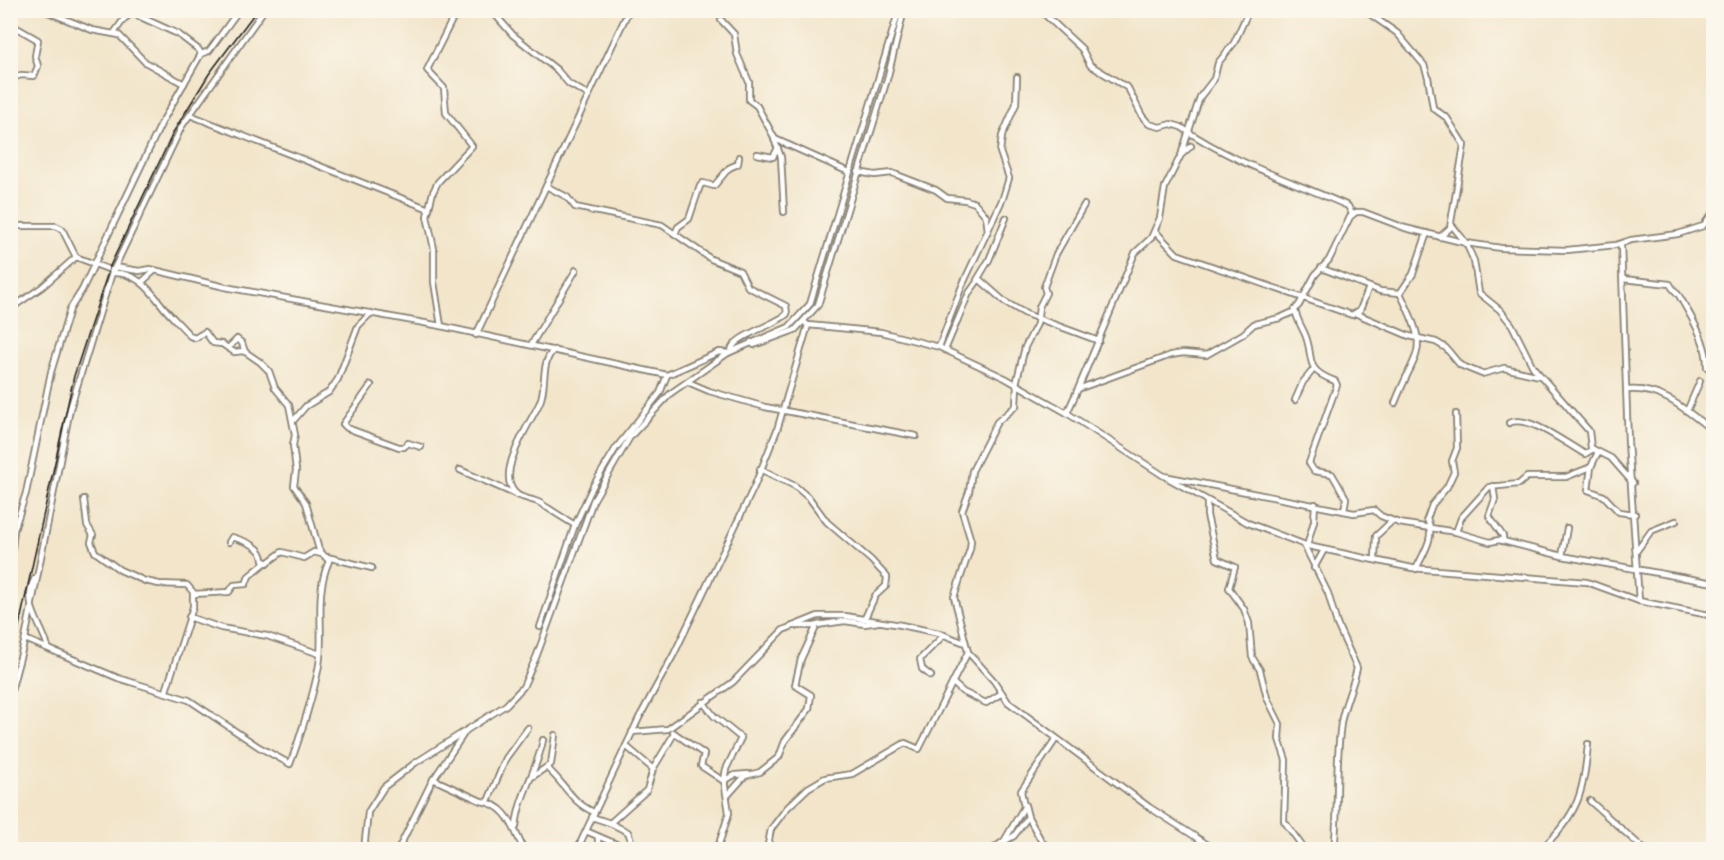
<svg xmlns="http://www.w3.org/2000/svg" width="1724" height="860" font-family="'Playpen Sans',sans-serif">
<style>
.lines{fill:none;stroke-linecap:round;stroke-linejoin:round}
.minor-casing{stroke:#878073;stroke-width:8}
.minor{stroke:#fff;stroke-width:4.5}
.rail{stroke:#1c1c1c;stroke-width:1.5}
</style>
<rect width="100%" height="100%" fill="#fbf7ec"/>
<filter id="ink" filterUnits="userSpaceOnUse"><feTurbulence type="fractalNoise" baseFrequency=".0167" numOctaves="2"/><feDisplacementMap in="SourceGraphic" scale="12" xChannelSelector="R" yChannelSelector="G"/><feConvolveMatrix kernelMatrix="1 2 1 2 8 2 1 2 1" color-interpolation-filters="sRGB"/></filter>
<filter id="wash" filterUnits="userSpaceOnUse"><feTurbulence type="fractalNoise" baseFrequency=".008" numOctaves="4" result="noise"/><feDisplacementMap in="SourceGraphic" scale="24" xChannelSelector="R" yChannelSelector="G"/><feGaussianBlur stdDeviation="1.35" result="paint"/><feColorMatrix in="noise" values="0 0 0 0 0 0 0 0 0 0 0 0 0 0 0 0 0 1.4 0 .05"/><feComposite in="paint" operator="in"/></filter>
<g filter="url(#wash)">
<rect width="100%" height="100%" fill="#f2e5ca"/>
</g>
<g filter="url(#ink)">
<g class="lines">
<!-- minor casing -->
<g class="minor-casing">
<g id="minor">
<path d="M43,10l49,20 27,5 26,27 39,22"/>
<path d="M491,10l22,25 44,35 12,14 20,11"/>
<path d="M1040,10l42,39 8,16 38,23 14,28 7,8 11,3 11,-3 10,3c54,37 109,53 167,79l4,8"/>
<path d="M1364,10l33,23 27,32 4,12 5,31 14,10 17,27 -14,83 -10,9"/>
<path d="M721,20l13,14 3,20 12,28v18l8,6 18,33 74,33"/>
<path d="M10,24l28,16 -3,16 3,10 -4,10 -13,-1 -6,2 -5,12"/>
<path d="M201,54l8,-3 30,-41"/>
<path d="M190,115l239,94"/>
<path d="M774,139l7,18 3,55"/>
<path d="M1182,152l18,-55 14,-18 4,-16 16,-20 15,-33"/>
<path d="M757,154l16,3 5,-9"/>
<path d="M858,172l17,3 17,-2 44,17 11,8 19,2 9,3 11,13 2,15"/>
<path d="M546,186l21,11 8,10 87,18 49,34 29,12 8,16 38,19 1,8c-13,12 -55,22 -56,37"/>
<path d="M1451,224l15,19 8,18 5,32 21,17 12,15 21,42 56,64 2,17 20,10 22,25"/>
<path d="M10,226h46l6,3 14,28 37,14"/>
<path d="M1155,231l22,23 175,61 8,-5 9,-23"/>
<path d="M675,234l3,-7 11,-8 11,-33 3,-3 11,3 15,-18 9,-4 1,-7"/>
<path d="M1621,244l7,198 11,159"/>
<path d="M115,267l24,4 11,-2 75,18 216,39 226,49 52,-23 9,1"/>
<path d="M1321,268l59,23 20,2 13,-19 14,-41"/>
<path d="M1623,279l47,5c3,7 8,8 11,15 12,21 27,45 26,68l7,5"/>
<path d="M977,280l12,-20 17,-42"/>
<path d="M142,282l12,-11"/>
<path d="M10,309l32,-22 34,-30"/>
<path d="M1295,310c2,9 5,14 9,22 12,25 -3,37 31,49l2,4 -28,78 5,8 18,3 14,24 -2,13"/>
<path d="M1357,314l52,22 27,6 10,6 14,17 22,9 22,-6 36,8"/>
<path d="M804,322l4,3 73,7 58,15 66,31 62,35 97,63 190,37 20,-3 7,6 18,7 57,9 34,10 9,-2 63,16 152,27"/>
<path d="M441,326l-7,-44v-33l-7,-33 6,-24 5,-10 34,-36 -26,-33 -2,-25 -17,-18 25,-50 11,-10"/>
<path d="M476,335l153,-325"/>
<path d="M751,342l3,3 41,-15 23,-25 70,-229 16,-66"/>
<path d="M531,345l45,-75"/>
<path d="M939,347l23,-61 41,-88 6,-20 -9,-26 2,-16 14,-32 1,-27"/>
<path d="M228,348l9,-9 5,4 3,9"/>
<path d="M554,350c-14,12 -7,36 -14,52 -8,19 -49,75 -22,93 6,4 15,4 22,8 11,7 23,15 35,22"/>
<path d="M945,350l24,-57 10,-14 26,23 21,12 73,27"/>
<path d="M688,382l21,9 56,16 151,29"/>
<path d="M1016,384l9,-37 12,-23 2,-17 7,-14 -2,-6 12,-33 28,-49"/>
<path d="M371,385l-28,39 4,4 52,19h5l4,-4 13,4"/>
<path d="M1017,385l-1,21 -19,16 -25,49 -3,21 -7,19 9,30 -1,8 -16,48 14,55 26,29 14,21 141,105 67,43"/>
<path d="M1078,389l57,-136 16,-15 9,-20 5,-31 16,-32 10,-9"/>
<path d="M1628,390c35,-3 60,22 86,42"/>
<path d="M1295,400l8,-18 11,-13"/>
<path d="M1395,403c22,-57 36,-48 5,-110"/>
<path d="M1687,411l13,-30"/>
<path d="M1067,413l11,-24 93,-34 12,-2 23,2 37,-21 11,-10 26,-6 13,-6 6,-7 16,-30 14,-15 21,-43 6,-5h7l42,16 61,15 35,5 66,2 49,-5 15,-5 47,-6 25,-8 11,-15"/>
<path d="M294,420l12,-14 23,-14 9,-13 20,-53 13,-13"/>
<path d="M1509,423c20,-9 57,21 76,31l8,-5"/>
<path d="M1591,467l-3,23 16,6 15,16 16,2"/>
<path d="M760,469l35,17 15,13 17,23 44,38 16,17 -1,9 -11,10 -10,22"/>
<path d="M460,470l57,25"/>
<path d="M1166,477l82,46 60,23 104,22 175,14 52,19 75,15"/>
<path d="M1493,486l2,13 -6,17 14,20v5"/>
<path d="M84,499l3,26 6,10 -2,7 4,10 25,18 25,11 14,3 28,1 6,7v15l-27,84"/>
<path d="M1207,501v14l10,44 18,8 -6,21 15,21 5,14 3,34 8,13 7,28 13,26 -1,15 7,21 -2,61 21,29"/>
<path d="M1456,532l5,-14 28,-31 30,-3 8,-7h39l25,-10 7,-15"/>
<path d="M229,542l3,-5c12,4 31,9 31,23l4,3 15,-11 22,6 10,-6 7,2"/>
<path d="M1304,545l24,48 9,31 20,44c-4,19 -13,36 -16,55 -6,42 -2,84 -7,127"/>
<path d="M1307,546l7,-25 1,-17"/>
<path d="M1636,552l15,-21 25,-10"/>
<path d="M1562,556l5,-28"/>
<path d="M327,557l45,11"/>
<path d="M1375,559l1,-23 16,-15"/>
<path d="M10,568l4,-38 12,-37 25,-121 19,-63 12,-19 80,-168 39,-68 -2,-4 -21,-16 -46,-21 -8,6 -10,14"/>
<path d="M1314,568l10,-18"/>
<path d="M1416,569c8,-17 20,-33 11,-50l5,-14 15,-18 7,-15 -2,-11 5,-13 -1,-34"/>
<path d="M35,578c-14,24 6,45 13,69"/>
<path d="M193,594l36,-2 5,-7 12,-1 3,-8 16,-13"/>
<path d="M189,617l32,11 46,8 53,18"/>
<path d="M793,626h23"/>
<path d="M540,627l35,-102 18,-39 23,-38 44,-55 7,-18"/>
<path d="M25,639l93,39 71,22 70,47 31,17c9,-23 28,-83 30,-107 3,-33 -5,-65 9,-96l-10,-11 -13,-47 -12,-17 2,-16 -3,-25 2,-10 -6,-30 -14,-17 -6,-17 -9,-9 -16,-11 -10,1 -12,-8 -9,-1 -8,-11 -10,6 -5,-2c-9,-11 -20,-20 -29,-32 -13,-17 -26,-32 -49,-31"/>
<path d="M931,676l-9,-7 -2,-10 24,-24"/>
<path d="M953,683l10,9 23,11 16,-10"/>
<path d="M10,695l15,-56 45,-230 42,-136 70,-147 82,-116"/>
<path d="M703,702l11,14 27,22 -15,31 -2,11 5,33 -10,31 1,6"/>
<path d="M632,732l36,-3 65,-47 50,-52 35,-14h27l56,9 38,8 26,10"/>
<path d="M673,732l31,22 -3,12 24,16"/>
<path d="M626,746l27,23"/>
<path d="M548,769c17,15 24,34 46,43"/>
<path d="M532,777l19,-13 4,-29"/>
<path d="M433,779l48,22c27,4 32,27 43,49"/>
<path d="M724,780l11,-5 13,-1"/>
<path d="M728,795l17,-19 15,-4 19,-15 6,-16 24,-32 2,-14 -16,-10 6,-26 16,-34 28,-4 20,3 13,-2"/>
<path d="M488,801l18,-43 22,-30"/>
<path d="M1590,801l55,49"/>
<path d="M592,817l18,6 37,-33 6,-21 21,-35"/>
<path d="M1028,817l14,25 10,8"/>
<path d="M610,823l18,9 4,11 9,7"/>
<path d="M516,827c3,-32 21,-56 27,-87"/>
<path d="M586,831l44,19"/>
<path d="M598,837v13"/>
<path d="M1003,842l11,-6 14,-19 -3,-12"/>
<path d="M364,850l4,-38 16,-25 31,-24 91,-58 17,-18 14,-32 56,-154 37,-64 41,-44 57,-40 61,-26 21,-23 89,-294"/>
<path d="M398,850l33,-67 34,-51"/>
<path d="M577,850l62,-132 35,-64 80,-167 23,-57 31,-105"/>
<path d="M767,850l4,-21 16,-21 21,-20 17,-10 27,-4 53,-31 14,6 49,-97"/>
<path d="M991,850l13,-9 20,-34 -3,-16 35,-52"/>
<path d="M1540,850c38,-35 44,-57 48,-106"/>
</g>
</g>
<!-- minor -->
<use href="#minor" class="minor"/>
<!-- rail -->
<path class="rail" d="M10,667l64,-291 36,-110 64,-135 35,-57 48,-64"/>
</g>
</g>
<!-- margin -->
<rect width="1724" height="860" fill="none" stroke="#fbf7ec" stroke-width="36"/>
</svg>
